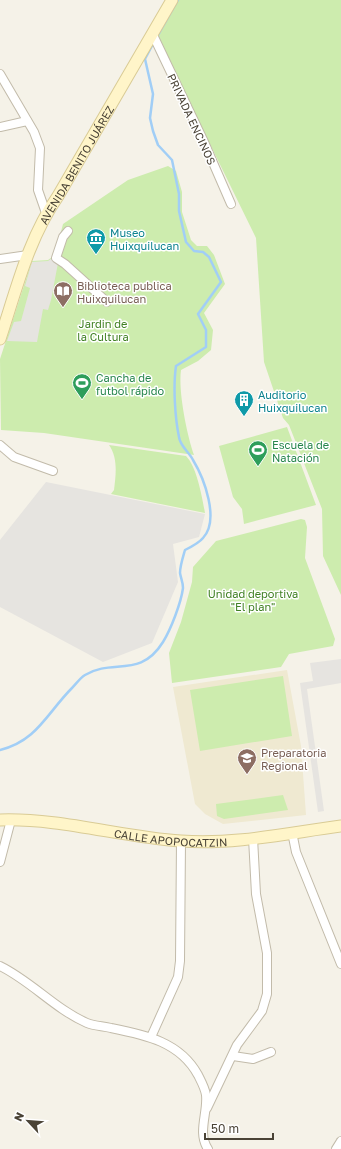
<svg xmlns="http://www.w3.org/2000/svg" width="341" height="1149" font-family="'Golos Text',sans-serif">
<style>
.education{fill:#efe9d1}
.green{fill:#cdecae}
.parking{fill:#e6e4e0}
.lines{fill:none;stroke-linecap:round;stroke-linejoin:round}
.stream{stroke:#a1cef6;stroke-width:2.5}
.minor-casing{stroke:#c2bbaa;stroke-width:10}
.secondary-casing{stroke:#d9cb95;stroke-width:13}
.minor{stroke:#fff;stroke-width:8}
.secondary{stroke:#fff5c9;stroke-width:11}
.labels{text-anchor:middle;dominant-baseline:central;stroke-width:3;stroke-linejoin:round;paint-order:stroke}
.street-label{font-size:11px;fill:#4a4336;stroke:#fff}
.culture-label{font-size:11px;fill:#0d838f;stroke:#fff;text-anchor:start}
.education-label{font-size:11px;fill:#785e54;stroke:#fff;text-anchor:start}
.park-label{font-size:11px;fill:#418124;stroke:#fff}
.leisure-label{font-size:11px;fill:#27864d;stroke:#fff;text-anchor:start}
</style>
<rect width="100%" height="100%" fill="#f5f2e8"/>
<!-- education -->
<path class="education" d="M287,670l14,76 5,69 -83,9 -18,-10 -10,-10 -22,-117z"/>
<!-- green -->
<g class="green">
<path d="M174,0h167v595l-18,-39 -1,-47 -33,-84 -6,-7 -19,-56 -8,-124 -102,-208z"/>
<path d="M168,166l8,5 6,21v20l9,28 6,6h10l7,9 11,29 -21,29 9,17 -2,20 -13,11 -17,9c-3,21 6,65 13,85l-150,-22 -43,-3 -1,-71 32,-98 16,-1 7,-5 8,-31 65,-44z"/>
<path d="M287,427l29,78 -72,19 -2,-15 -9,-12 -14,-51z"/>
<path d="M109,445l77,11c11,11 16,41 19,57l-94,-19 3,-4c2,-16 4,-32 -5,-45z"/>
<path d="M301,519l4,1 2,7 -2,31 30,81 -2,7 -44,8 -8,13 -109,16 -3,-30 12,-31 11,-40 1,-15 23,-26z"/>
<path d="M283,676l9,60 -92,15 -10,-61z"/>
<path d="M283,795l5,15 -64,9 -7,-3 -1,-12z"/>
</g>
<!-- parking -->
<g class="parking">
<path d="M55,256l3,7 -7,37 -3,10 -5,-1 -6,33 -30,-1 7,-19 7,-1 9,-33 -5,-2 7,-24 16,-1z"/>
<path d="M46,482l159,32 -6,23 -26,7 5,38 -26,61 -49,19 -103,-55v-67z"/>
<path d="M341,659v24l-34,6 17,122 -6,1 -18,-129 13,-2 -3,-18z"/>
</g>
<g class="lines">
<!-- stream -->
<g class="stream">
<path d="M157,37l21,-37"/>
<path d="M0,750c37,-9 47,-37 72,-62 4,-4 8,-10 13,-13 28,-17 55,4 78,-33 8,-13 18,-39 20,-54 0,-6 -2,-9 -3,-15 0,-7 3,-16 5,-23 6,-3 14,-7 18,-12 17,-18 1,-60 -10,-78 -4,-8 -13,-14 -14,-23 -4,-19 -6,-51 -3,-71l30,-19v-17l-8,-16 23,-32 -12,-25 -6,-5 -9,-1 -8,-9 -7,-31v-17l-7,-34 -14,-15 -5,-14 -3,-13 3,-24 -8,-35 9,-17"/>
</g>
<!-- minor casing -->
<g class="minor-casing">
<g id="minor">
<path d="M153,35l51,107 27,62"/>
<path d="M0,74l34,58 6,16 -2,42 8,23"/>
<path d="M0,127l27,-6"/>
<path d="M68,231l-5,6 -7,21 9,6 42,38"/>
<path d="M0,259l28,-4"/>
<path d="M0,445l14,12 39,14"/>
<path d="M292,832l4,20 45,112"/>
<path d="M0,862l11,-42"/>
<path d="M0,966c31,15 55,43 87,57 7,3 16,3 24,5 35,7 69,14 87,47 3,6 7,13 8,20 2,18 -9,38 2,54"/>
<path d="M151,1037l27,-60 2,-16 1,-120"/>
<path d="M233,1056l20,3 18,-7"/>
<path d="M207,1108l30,-63 25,-34 5,-17v-41l-11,-59 -3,-56"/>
<path d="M336,1149l5,-8"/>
</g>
</g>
<!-- secondary casing -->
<g class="secondary-casing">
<g id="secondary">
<path id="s1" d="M0,339c16,-48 28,-100 58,-143l114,-196"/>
<path id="s2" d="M0,820c61,-2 121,17 181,21 53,4 107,-8 160,-15"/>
</g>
</g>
<!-- minor -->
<use href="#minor" class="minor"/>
<!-- secondary -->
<use href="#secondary" class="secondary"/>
</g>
<!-- icons -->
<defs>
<g id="museum-pin" transform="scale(1)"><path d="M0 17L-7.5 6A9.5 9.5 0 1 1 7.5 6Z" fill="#0f9aa8" stroke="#fff"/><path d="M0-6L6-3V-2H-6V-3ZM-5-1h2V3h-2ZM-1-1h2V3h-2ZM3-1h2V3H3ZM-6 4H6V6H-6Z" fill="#fff"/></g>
<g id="library-pin" transform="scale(1)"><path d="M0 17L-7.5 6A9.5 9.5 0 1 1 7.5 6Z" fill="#8d6e63" stroke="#fff"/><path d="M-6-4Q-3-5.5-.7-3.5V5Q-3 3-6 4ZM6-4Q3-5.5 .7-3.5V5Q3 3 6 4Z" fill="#fff"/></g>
<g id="stadium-pin" transform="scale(1)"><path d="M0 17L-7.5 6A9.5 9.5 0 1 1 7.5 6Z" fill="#2e9e5b" stroke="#fff"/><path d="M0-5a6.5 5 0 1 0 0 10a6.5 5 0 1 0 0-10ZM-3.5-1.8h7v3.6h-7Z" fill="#fff"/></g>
<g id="building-pin" transform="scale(1)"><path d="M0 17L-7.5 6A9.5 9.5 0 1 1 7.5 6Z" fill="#0f9aa8" stroke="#fff"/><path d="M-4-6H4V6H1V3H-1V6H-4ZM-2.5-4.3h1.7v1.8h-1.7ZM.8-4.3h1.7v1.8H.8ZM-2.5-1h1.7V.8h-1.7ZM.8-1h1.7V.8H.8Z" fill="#fff"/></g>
<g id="school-pin" transform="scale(1)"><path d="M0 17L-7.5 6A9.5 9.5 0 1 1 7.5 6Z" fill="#8d6e63" stroke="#fff"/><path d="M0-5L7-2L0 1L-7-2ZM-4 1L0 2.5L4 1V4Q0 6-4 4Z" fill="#fff"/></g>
</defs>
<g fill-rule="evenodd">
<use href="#museum-pin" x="96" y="238"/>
<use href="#library-pin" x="63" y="291"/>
<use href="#stadium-pin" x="82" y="383"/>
<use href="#building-pin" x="244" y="400"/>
<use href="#stadium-pin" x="258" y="450"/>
<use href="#school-pin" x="247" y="758"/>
</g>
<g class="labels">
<!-- street labels -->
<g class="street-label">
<text transform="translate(192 119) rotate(65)">PRIVADA ENCINOS</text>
<text stroke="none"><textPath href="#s1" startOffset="191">AVENIDA BENITO JUÁREZ</textPath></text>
<text stroke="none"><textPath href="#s2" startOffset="172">CALLE APOPOCATZIN</textPath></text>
</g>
<!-- culture labels -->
<g class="culture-label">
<text x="110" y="232">Museo<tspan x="110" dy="13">Huixquilucan</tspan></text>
<text x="258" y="394">Auditorio<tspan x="258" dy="13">Huixquilucan</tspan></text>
</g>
<!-- education labels -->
<g class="education-label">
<text x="77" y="285">Biblioteca publica<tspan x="77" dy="13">Huixquilucan</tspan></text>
<text x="261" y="752">Preparatoria<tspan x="261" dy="13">Regional</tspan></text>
</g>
<!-- park labels -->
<g class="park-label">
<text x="103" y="323">Jardin de<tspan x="103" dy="13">la Cultura</tspan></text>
<text x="253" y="593">Unidad deportiva<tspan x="253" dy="13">"El plan"</tspan></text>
</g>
<!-- leisure labels -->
<g class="leisure-label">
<text x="96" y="377">Cancha de<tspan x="96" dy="13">futbol rápido</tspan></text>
<text x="272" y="444">Escuela de<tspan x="272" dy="13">Natación</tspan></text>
</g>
</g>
<!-- north arrow -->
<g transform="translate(28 1121) rotate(296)" stroke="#ffffff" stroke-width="3" paint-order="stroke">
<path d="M0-3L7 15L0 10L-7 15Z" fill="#4a4336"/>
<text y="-6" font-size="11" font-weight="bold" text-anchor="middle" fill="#4a4336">N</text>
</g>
<!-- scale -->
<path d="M205 1133v6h68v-6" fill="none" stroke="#4a4336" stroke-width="2"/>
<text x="211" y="1133" font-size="12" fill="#4a4336" stroke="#ffffff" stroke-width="3" paint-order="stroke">50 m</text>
</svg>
